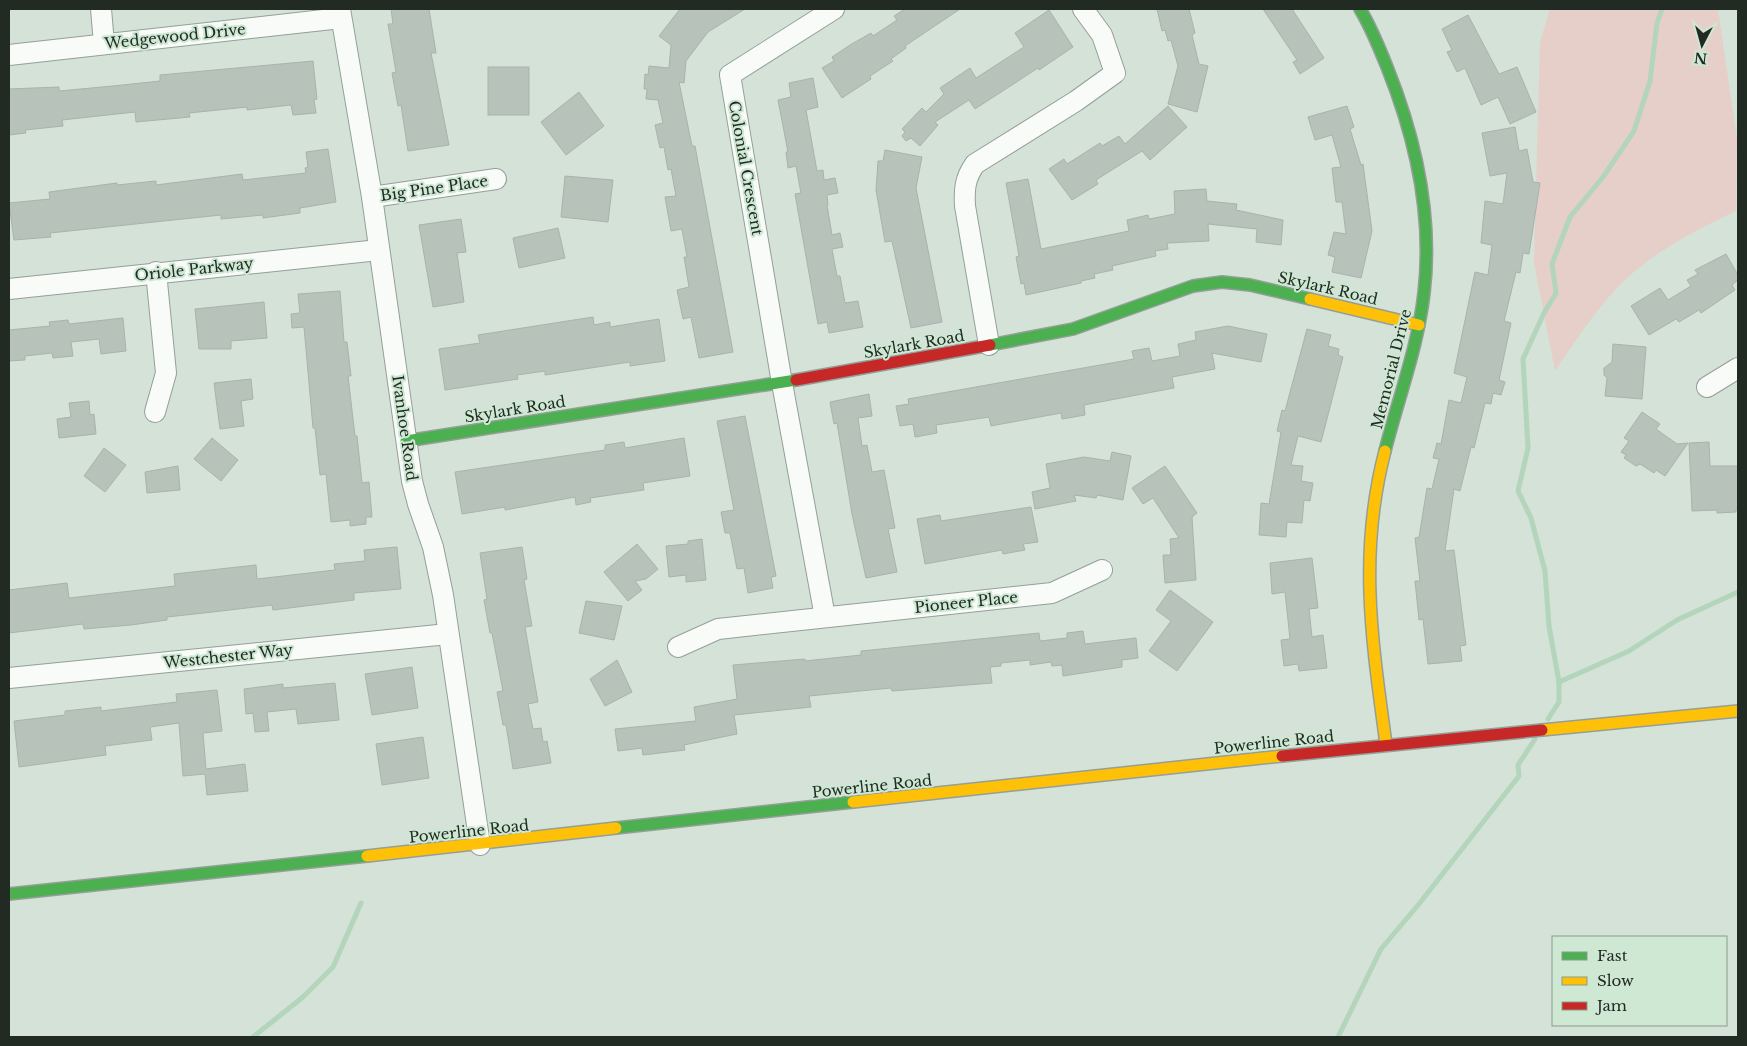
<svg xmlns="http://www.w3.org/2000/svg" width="1747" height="1046" font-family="'Libre Baskerville',serif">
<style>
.green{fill:#e6cfc8}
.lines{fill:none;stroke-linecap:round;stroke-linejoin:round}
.stream{stroke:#b2d5bb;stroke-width:5}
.building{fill:#b7c2ba;stroke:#a9b3ab}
.street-casing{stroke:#949f98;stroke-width:22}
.fast-casing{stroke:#949f98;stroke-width:14}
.slow-casing{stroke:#949f98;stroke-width:14}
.jam-casing{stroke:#949f98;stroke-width:14}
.street{stroke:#f9fbf9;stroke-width:20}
.fast{stroke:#4caf50;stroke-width:11}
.slow{stroke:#ffc107;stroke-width:11}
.jam{stroke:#c62828;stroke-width:11}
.labels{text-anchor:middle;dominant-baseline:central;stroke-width:4;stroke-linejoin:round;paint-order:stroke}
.street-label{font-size:15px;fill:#212a23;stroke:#cee8d4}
</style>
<rect width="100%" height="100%" fill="#d4e2d8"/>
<!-- green -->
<path class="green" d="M1550,9h168l19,130 -1,72c-34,16 -67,33 -96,56 -35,27 -60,68 -85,104l-21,-108 6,-221z"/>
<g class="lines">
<!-- stream -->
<g class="stream">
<path d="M1559,682l70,-31 48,-31 61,-28"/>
<path d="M1548,719l11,-17v-20l-10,-56 -4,-55 -14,-53 -13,-27 10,-43 -5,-89 21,-46 12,-20 -4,-29 18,-47 33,-40 31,-46 16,-50 7,-58 5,-14"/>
<path d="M253,1037l50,-40 30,-30 28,-64"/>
<path d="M1338,1037l43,-88 38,-45 100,-128 -1,-11 17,-26"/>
</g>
</g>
<!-- building -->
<g class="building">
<path d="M391,9h38l7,44h-5l18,92 -41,6 -7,-46 -3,1 -6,-33 4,-1 -8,-48h5z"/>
<path d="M680,9h65l-37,23 -22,29 -2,22 -5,-1 13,64h3l38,206 -34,6 -8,-41 -8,2 -6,-29 12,-3 -5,-30h3l-5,-28 -11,2 -6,-34 11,-1 -5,-27 -3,1 -4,-23 -4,1 -5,-23 8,-2 -5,-23 -12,-1 1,-10h-3l1,-15 3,1 1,-9 20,2 2,-23 -12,-9z"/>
<path d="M905,9h55l-55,37 1,2 -15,11 2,2 -23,15 1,3 -29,19 -20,-30 12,-7 -2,-4 18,-12 21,-12 2,3 24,-16 -3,-4z"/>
<path d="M1157,9h32l6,24 -3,2 7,29 9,2 -11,46 -29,-8 10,-38 -7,-26 -3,1 -3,-11 -3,1z"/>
<path d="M1263,9h29l32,49 -24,16 -7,-12 4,-2z"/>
<path d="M1049,10l24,37 -34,23 -1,-2 -63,41 -6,-9 -34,22 3,3 -18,21 -9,-8 -5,3 -4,-5 3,-4 -3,-3 20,-21 4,4 18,-18 -4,-6 30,-20 6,10 48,-31 -9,-14z"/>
<path d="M1468,15l31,59 18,-7 19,45 -26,12 -12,-27 -17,8 -16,-37 -8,4 -10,-20 5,-2 -10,-21z"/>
<path d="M313,61l4,38 -3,1 2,13 -23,2 -2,-10 -44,5v-3l-58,6 1,4 -54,5 -1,-10 -73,8 1,6 -38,4 1,3 -17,2v-46l50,-2v4l54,-5 47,-5v-6z"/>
<rect x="488" y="67" width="41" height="48"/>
<path d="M813,78l5,29 -12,3 11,61 6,-1 1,10 11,-2 3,15 -11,2 1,10h-1l5,30 8,-2 3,14 -11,2 5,27h3l5,27 13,-2 5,26 -34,6 -2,-11 -9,2 -23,-130 6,-1 -5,-27 -8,2 -2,-16h2l-10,-52 13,-3 -2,-14z"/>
<path d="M579,92l25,34 -38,29 -25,-33z"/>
<path d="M1168,106l19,21 -37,33 -8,-9 -46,29 2,4 -26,16 -23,-31 15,-10 3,5 33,-21 2,3 17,-10 6,8z"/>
<path d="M1347,106l7,21 -4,2 11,36 2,-1 9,67 -11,47 -29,-6 3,-15 -7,-2 6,-23 12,2 -4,-32h-6l-4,-34 9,-1 -9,-32 -17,5 -7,-23z"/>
<path d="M1515,127l4,24 8,-2 6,33 7,1 -11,71 -6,-1 -3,20 -4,-1 -12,49 7,2 -12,57 6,2 -4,13 -8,-2 -2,11 -6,-1 -11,45 -3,-1 -11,44 -6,-2 -9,62 9,-1 12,95 -6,1 2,15 -34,3 -5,-45 -4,1 -4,-39h5l-5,-43 4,-1 8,-49 5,1 7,-30 -6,-1 4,-15 4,1 8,-44 12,3 6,-26 -13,-4 21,-101 13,3 4,-30 -11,-2 4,-42 18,3 4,-31 -17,3 -8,-43z"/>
<path d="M328,149l8,53 -36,6v5l-37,5v-3l-42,4v-4l-171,18 1,4 -37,3 -5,-37 41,-4 -1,-7 68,-9v2l39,-4v4l86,-11 1,6 63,-7 -1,-5 3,-1 -2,-15z"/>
<path d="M885,150l37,7 -6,31 26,134 -31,6 -19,-87 -7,1 -9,-52 2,-29h5z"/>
<path d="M565,176l48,4 -5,42 -47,-5z"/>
<path d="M1028,179l13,70 88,-18 -2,-11 21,-5 1,4 26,-5 -1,-23 32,-2 1,12 30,3 -1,6 47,10 -2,25 -25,-3 1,-13 -49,-5 1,17 -42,2 1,6 -13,2 1,5 -44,10 1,4 -19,4 1,4 -14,3v2l-55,12 -2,-12 -3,1 -5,-27 3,-1 -13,-73z"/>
<path d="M461,219l5,33 -9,1 7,49 -31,5 -14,-82z"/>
<path d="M558,228l7,30 -46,10 -6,-30z"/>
<path d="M1726,254l12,21v5l-6,5 3,5 -34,23 -2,-3 -20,12 -3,-3 -27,16 -18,-29 29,-18 8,12 23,-14 -4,-6 11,-6 -3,-4z"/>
<path d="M340,291l4,51h3l4,34h-3l7,60h2l5,47 7,-1 3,35h-6v7l-16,2v-6l-19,2 -5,-48 -6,1 -5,-47h-2l-9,-101 -12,1 -1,-14 9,-1 -2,-19z"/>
<path d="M264,302l3,36 -36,3v8h-32l-4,-40z"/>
<path d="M593,317l1,8 16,-3v5l49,-8 6,42 -35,5v-4l-85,13v-4l-28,4 1,4 -73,11 -6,-41 41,-6 -2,-8z"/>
<path d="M123,318l3,33 -25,3 -2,-15 -28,3 2,14 -20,2 -1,-5 -27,3v4l-16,1v-31l41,-4 -1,-4 19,-2 1,4z"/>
<path d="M1228,326l39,8 -6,28 -49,-9 3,16 -43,8 2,11 -90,17 1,10 -23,4 -1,-6 -70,13 -2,-9 -53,8 1,8 -22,4 -2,-13 -13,2 -4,-20 13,-2 -1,-5 226,-40 -2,-8 17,-3 3,13 28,-5 -2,-12 18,-4 -1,-8z"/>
<path d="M1307,329l24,6 -3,11 11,3 -1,6 5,2 -22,85 -23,-6 -7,29 12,1 -2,15 12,2 -3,18 -6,-1 -2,23 -15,-1 -1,15 -27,-2 2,-32 8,1 12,-72 -4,-1 5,-21 3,1z"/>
<path d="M1613,344l33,3 -4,52 -37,-3 2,-18 -3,-3v-7l8,-6z"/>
<path d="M251,379l2,20 -12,2 3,25 -24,3 -6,-46z"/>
<path d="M869,394l3,22 -14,2 4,28 5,-1 5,27 12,-2 11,58 -7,1 9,43 -31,6 -14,-64 -15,-91 -3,1 -4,-22z"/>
<path d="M89,401l1,14 4,-1 2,20 -37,4 -2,-19 14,-2 -2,-14z"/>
<path d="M1642,412l18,12 -4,5 21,15 11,-1 -23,33 -9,-6 -2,3 -14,-9 -4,2 -12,-8 2,-3 -5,-3 8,-11 -5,-3z"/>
<path d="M745,416l31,160 -5,1 2,11 -25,5 -4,-25 -7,1 -7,-36h-5l-4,-21 13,-2 -17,-89z"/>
<path d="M212,438l26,22 -17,21 -27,-22z"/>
<path d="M684,438l6,38 -47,7 1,7 -54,8 1,4 -15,3 -1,-8 -70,13v-3l-43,7 -7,-42 150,-22v-5l19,-3 1,6z"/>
<path d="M1709,442l1,24h28v43h-2v3l-19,1v-3l-25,1 -3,-68z"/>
<path d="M104,448l22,17 -21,27 -21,-16z"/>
<path d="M1112,452l19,4 -8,44 -26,-5 -1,3 -22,-3 2,6 -41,8 -3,-17 18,-4 -4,-24 38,-7 26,4z"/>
<path d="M178,466l2,24 -33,3 -2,-21z"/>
<path d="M1165,466l32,47 -5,4 4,63 -31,3 -2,-28h8l-1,-16 9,-1 -26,-40 -10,6 -11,-16z"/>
<path d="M1031,507l7,35 -15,2 2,6 -22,4 -1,-4 -77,14 -8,-45 23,-4 1,6z"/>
<path d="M702,539l4,41 -20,2v-7l-17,2 -3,-31 22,-2v-3z"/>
<path d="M637,544l21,25 -12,10 -11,2 7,9 -14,11 -24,-29z"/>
<path d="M397,547l4,42 -47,4v7l-81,10 -1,-5 -59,7 -46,5v3l-36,5 -47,4 -1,-5 -74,9v-43l58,-7 2,15 106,-12 -1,-12 82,-9 1,14 78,-9 -1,-6 31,-3 -1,-11z"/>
<path d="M522,547l5,32 -3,1 8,46 -7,1 13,75 -10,2 5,25 8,-1 2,14 4,-1 4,22 -38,6 -7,-44h-3l-6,-33 6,-1 -11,-58h-2l-6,-33 3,-1 -7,-46z"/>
<path d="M1312,558l6,50 -9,1 3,28 11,-2 4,33 -28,3 -1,-7 -14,2 -3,-26 9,-1 -5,-47 -13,2 -2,-31z"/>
<path d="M1170,590l43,32 -36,49 -28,-20 22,-30 -15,-11z"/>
<path d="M586,601l36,5 -8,34 -35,-7z"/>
<path d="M1083,631l2,13 51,-6 2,20 -16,2v7l-59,9 -1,-11 -10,1 -1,-4 -21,3v-5l-29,3v3l-11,1 2,16 -100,8 -1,-3 -82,8 2,11 -77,8 3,19 -53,11 1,5 -42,5 -1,-7 -24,3 -3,-22 81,-8 -2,-14 43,-8 -4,-34 72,-6v2l56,-6v-4l178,-18 1,8 27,-3v-5z"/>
<path d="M617,660l15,32 -27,14 -15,-27z"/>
<path d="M412,667l6,41 -46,7 -7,-41z"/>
<path d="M335,683l4,37 -41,4 -2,-15 -29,3 2,19 -14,1 -2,-19 -7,1 -2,-25 39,-5v4z"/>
<path d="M217,690l5,41 -19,2 3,36 39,-5 3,27 -41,4 -2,-21 -22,2 -4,-53 -29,4 2,13 -47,6 1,9 -87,12 -5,-46 51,-6v-4l36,-4v4l76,-9 -1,-8z"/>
<path d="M423,737l6,41 -47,7 -6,-41z"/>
</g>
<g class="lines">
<!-- street casing -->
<g class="street-casing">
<g id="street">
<path d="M101,9l3,35"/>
<path d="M340,9l32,188 40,284 6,23 15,43 10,48 37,250"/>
<path d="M9,55l332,-37"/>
<path d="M372,197l124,-18"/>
<path d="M9,289l370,-39"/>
<path d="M989,345l-24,-139c-1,-17 0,-28 10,-42l101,-63 39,-28 -13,-38 -19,-26"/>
<path d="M1707,387l31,-19"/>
<path d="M155,412l11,-39 -10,-101"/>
<path d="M825,617l-43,-234 -52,-308 104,-66"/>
<path d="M678,647l40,-18 334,-36 50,-23"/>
<path d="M9,678l439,-44"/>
</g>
</g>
<!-- fast casing -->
<g class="fast-casing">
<g id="fast">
<path d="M1360,9c11,18 19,38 27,58 29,72 46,149 37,226 -6,54 -26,106 -39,158"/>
<path d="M990,345l83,-16 120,-43 29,-4 28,3 60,14"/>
<path d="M406,441l390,-61"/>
<path d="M616,828l237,-26"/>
<path d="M9,894l358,-38"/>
</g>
</g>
<!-- slow casing -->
<g class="slow-casing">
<g id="slow">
<path d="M1310,299l109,26"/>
<path d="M1385,451c-27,103 -13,190 1,293"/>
<path d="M1542,730l196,-19"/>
<path d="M853,802l429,-46"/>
<path d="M367,856l249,-28"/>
</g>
</g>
<!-- jam casing -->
<g class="jam-casing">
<g id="jam">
<path d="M796,380l194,-35"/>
<path d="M1282,756l260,-26"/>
</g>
</g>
<!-- street -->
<use href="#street" class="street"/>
<!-- fast -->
<use href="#fast" class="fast"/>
<!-- slow -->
<use href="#slow" class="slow"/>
<!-- jam -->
<use href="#jam" class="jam"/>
</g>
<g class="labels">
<!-- street labels -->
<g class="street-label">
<text transform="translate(175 36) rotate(-6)">Wedgewood Drive</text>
<text transform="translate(746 168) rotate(80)">Colonial Crescent</text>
<text transform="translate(434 188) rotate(-8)">Big Pine Place</text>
<text transform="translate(194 269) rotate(-6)">Oriole Parkway</text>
<text transform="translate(1328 288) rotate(13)">Skylark Road</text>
<text transform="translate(914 344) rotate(-10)">Skylark Road</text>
<text transform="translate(1391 369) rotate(-76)">Memorial Drive</text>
<text transform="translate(515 409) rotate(-9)">Skylark Road</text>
<text transform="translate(405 428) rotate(82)">Ivanhoe Road</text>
<text transform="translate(966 602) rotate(-6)">Pioneer Place</text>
<text transform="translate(228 656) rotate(-6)">Westchester Way</text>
<text transform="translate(1274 742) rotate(-6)">Powerline Road</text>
<text transform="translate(872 786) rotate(-6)">Powerline Road</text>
<text transform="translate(469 831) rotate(-6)">Powerline Road</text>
</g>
</g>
<!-- border -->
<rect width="1747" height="1046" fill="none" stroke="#212a23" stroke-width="20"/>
<!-- legend -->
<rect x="1552" y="936" width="175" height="90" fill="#cee8d4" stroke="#899c8d"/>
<rect x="1562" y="952" width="25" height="8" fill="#4caf50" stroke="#899c8d"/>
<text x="1597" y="961" font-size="15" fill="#212a23">Fast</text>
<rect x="1562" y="977" width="25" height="8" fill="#ffc107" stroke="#899c8d"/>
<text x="1597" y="986" font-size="15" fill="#212a23">Slow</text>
<rect x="1562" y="1002" width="25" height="8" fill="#c62828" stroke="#899c8d"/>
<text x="1597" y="1011" font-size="15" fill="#212a23">Jam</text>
<!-- north arrow -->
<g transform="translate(1702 45) rotate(186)" stroke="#cee8d4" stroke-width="4" paint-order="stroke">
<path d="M0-4L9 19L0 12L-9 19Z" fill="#212a23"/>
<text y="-8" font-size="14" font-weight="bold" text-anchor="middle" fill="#212a23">N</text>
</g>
</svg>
